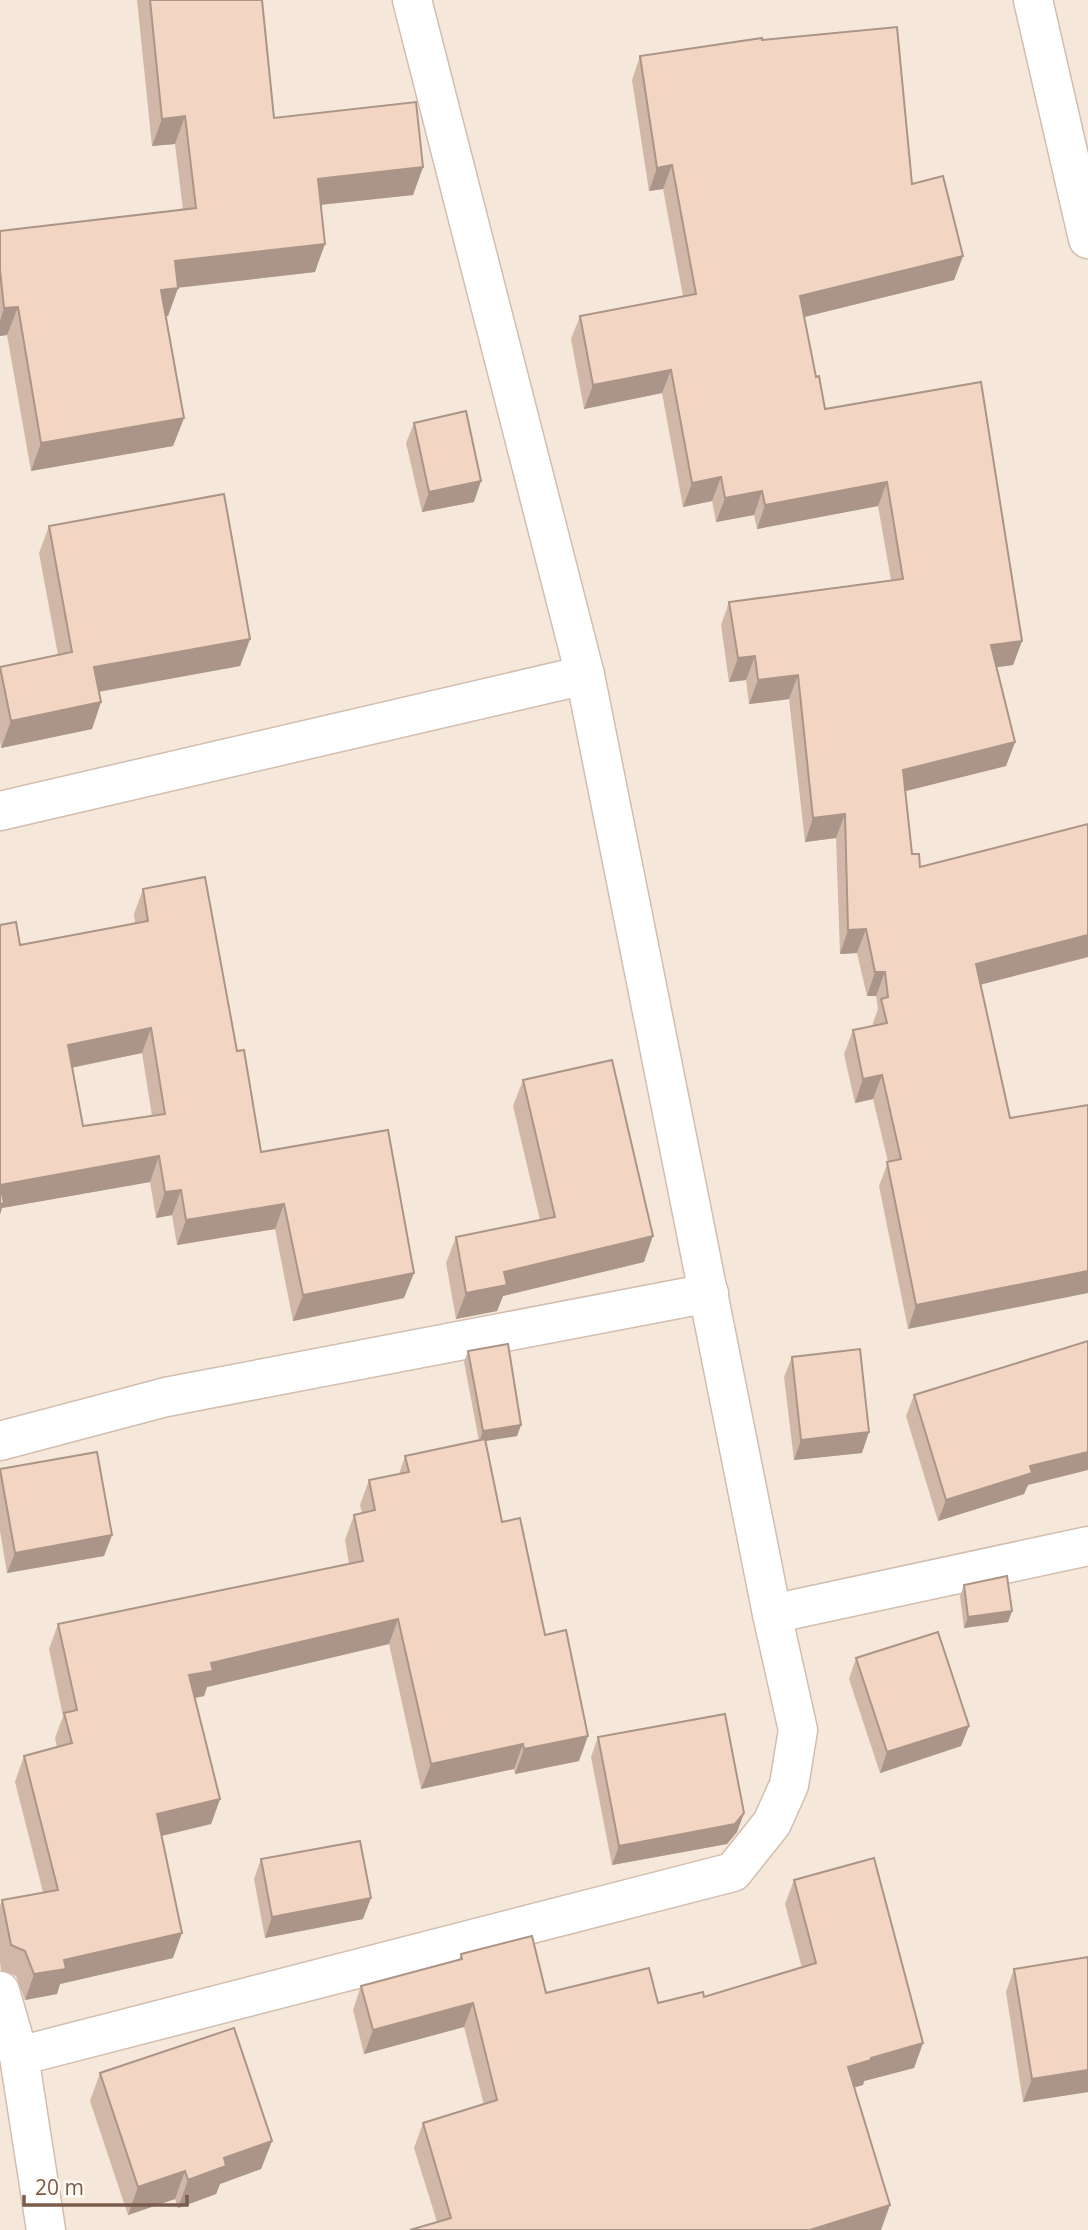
<svg xmlns="http://www.w3.org/2000/svg" width="1088" height="2230" font-family="'Open Sans',sans-serif">
<style>
.residential{fill:#f5e8da}
.lines{fill:none;stroke-linecap:round;stroke-linejoin:round}
.minor-casing{stroke:#d1beb0;stroke-width:41}
.minor{stroke:#fff;stroke-width:38}
.wall{fill:#d1b7a8;fill-rule:evenodd}
.shaded-wall{fill:#aa9588}
.building{fill:#f3d5c3;stroke:#aa9588;stroke-width:2;fill-rule:evenodd}
</style>
<rect width="100%" height="100%" fill="#fdf6ec"/>
<!-- residential -->
<rect class="residential" x="0" y="0" width="1088" height="2230"/>
<g class="lines">
<!-- minor casing -->
<g class="minor-casing">
<g id="minor">
<path d="M1033,0l55,239"/>
<path d="M0,811l585,-136"/>
<path d="M0,1441l166,-44 543,-104"/>
<path d="M772,1614l316,-68"/>
<path d="M0,1991l19,65 27,174"/>
<path d="M19,2056l714,-184 39,-49 17,-38 9,-55 -26,-116 -187,-939 -173,-675"/>
</g>
</g>
<!-- minor -->
<use href="#minor" class="minor"/>
</g>
<!-- wall -->
<g class="wall">
<path d="M137,0h125l12,118 149,49 -10,28 -92,10 -6,67 -137,16 -10,28h-2l18,102 -11,28 -142,25 -24,-136 -7,1v-105l183,-21 -8,-66 -23,2z"/>
<path d="M762,40l150,144 51,72 -9,24 -150,37 12,60 9,32 197,232 -9,24 -16,2 18,75 -9,24 -101,25 7,63 8,13 168,-43v133l-107,27 29,134 -102,211 -29,-143 9,-24 -15,-63 -18,4 -11,-49 9,-24 20,-4v-3l5,-14 -2,-13h-9l-10,-43 -17,1 -4,-116 -31,4 -16,-143 -40,5 -3,-24 -17,2 -8,-57 8,-23 162,-22 -13,-74 -121,23 -3,-14 -38,7 -4,-21 -29,6 -21,-114 -78,16 -13,-70 9,-23 103,-20 -20,-107 -14,2 -17,-111 8,-24z"/>
<path d="M414,423l60,79 -52,10 -16,-69z"/>
<path d="M49,526l201,113 -10,27 -141,26 2,10 -9,27 -91,19 -1,-7v-74l58,-12 -19,-102z"/>
<path d="M143,889l94,162 24,101 143,146 -111,23 -18,-92 -98,16 -5,-30 -16,3 -6,-36 -148,26 18,-263 115,-22 -1,-9zM142,1053l10,63 -69,10 -11,-58z"/>
<path d="M523,1080l121,182 -141,34 -6,15 -41,8 -10,-56 10,-26 84,-17 -27,-114z"/>
<path d="M468,1351l53,74 -4,11 -31,5 16,81 43,113 34,126 -64,13 -1,-5 -93,20 -32,-145 -182,43 -3,9 -9,2 25,101 -9,25 -49,12 11,122 -113,26 -3,10 -32,6 -9,-24 -15,-6 -1,-8v-56l2,-6 41,-8 -28,-110 9,-26 33,-9 -2,-9 8,-22 -14,-67 9,-25 291,-60 -4,-24 9,-25 8,-2 -2,-8 9,-25 30,-6 6,-18 74,-15 -15,-79z"/>
<path d="M792,1357l70,96 -68,7 -10,-83z"/>
<path d="M914,1395l114,90 -4,9 -86,27 -32,-105z"/>
<path d="M0,1469l112,66 -8,21 -97,17 -7,-42z"/>
<path d="M964,1585l48,26 -4,11 -44,6 -4,-32z"/>
<path d="M856,1658l113,68 -8,20 -81,27 -31,-94z"/>
<path d="M598,1737l146,76 -7,19 -10,12 -115,21 -21,-108z"/>
<path d="M261,1859l102,60 -98,19 -11,-59z"/>
<path d="M794,1880l129,163 -9,25 -50,13 -1,4 -9,2 27,143h-471l27,-8 -23,-74 9,-25 61,-18 -20,-78 -100,27 -11,-44 8,-24 98,-27 2,-5 85,39 112,10 46,-6 98,-29 -17,-64z"/>
<path d="M1088,1957v135l-65,10 -17,-110 8,-23z"/>
<path d="M100,2073l172,68 -11,28 -41,15 -4,10 -38,14 -3,-9 -47,16 -38,-114z"/>
</g>
<!-- shaded-wall -->
<g class="shaded-wall">
<path d="M185,116l-10,28 -23,2 10,-27z"/>
<path d="M672,165l-9,24 -14,2 8,-23z"/>
<path d="M423,167l-10,28 -105,11 10,-27z"/>
<path d="M325,244l-10,28 -150,17 10,-28z"/>
<path d="M963,256l-9,24 -162,40 8,-24z"/>
<path d="M178,288l-10,28 -17,2 10,-28z"/>
<path d="M18,307l-11,28 -7,1v-15l4,-13z"/>
<path d="M671,370l-9,23 -78,16 9,-24z"/>
<path d="M184,418l-11,28 -142,25 10,-28z"/>
<path d="M721,477l-9,24 -29,6 9,-24z"/>
<path d="M481,481l-7,21 -52,10 7,-20z"/>
<path d="M887,482l-9,24 -121,23 8,-24z"/>
<path d="M762,491l-8,24 -38,7 9,-24z"/>
<path d="M250,639l-10,27 -155,28 9,-27z"/>
<path d="M1022,641l-9,24 -30,4 8,-24z"/>
<path d="M755,656l-9,24 -17,2 9,-24z"/>
<path d="M798,675l-9,24 -40,5 9,-24z"/>
<path d="M101,702l-9,27 -91,19 10,-27z"/>
<path d="M1015,742l-9,24 -112,28 9,-24z"/>
<path d="M845,814l-9,24 -31,4 8,-24z"/>
<path d="M866,929l-9,24 -17,1 8,-24z"/>
<path d="M1088,935v22l-120,31 8,-24z"/>
<path d="M875,972h10l-9,24h-9z"/>
<path d="M151,1028l-9,25 -83,17 9,-25z"/>
<path d="M882,1075l-9,24 -18,4 8,-24z"/>
<path d="M159,1156l-9,26 -148,26 -2,7v-30z"/>
<path d="M181,1190l-9,25 -16,3 9,-26z"/>
<path d="M284,1204l-9,25 -98,16 9,-25z"/>
<path d="M653,1236l-9,26 -141,34 -6,15 -41,8 10,-26 38,-21z"/>
<path d="M1088,1271v22l-180,36 8,-24z"/>
<path d="M414,1273l-10,25 -111,23 10,-26z"/>
<path d="M521,1425l-4,11 -38,6 4,-11z"/>
<path d="M869,1432l-7,21 -68,7 7,-20z"/>
<path d="M1088,1452v18l-60,15 -4,9 -86,27 8,-21 84,-34z"/>
<path d="M112,1535l-8,21 -97,17 8,-20z"/>
<path d="M1012,1611l-4,11 -44,6 4,-11z"/>
<path d="M398,1619l-9,25 -182,43 -3,9 -24,5 9,-26 22,-12z"/>
<path d="M969,1726l-8,20 -81,27 7,-21z"/>
<path d="M588,1736l-9,25 -64,13 9,-25z"/>
<path d="M523,1744l-9,25 -93,20 10,-25z"/>
<path d="M220,1799l-9,25 -63,15 9,-25z"/>
<path d="M744,1813l-7,19 -10,12 -115,21 7,-19z"/>
<path d="M371,1898l-8,21 -98,19 7,-21z"/>
<path d="M182,1933l-9,25 -113,26 -3,10 -32,6 9,-26 30,-14z"/>
<path d="M473,2003l-9,24 -100,27 9,-24z"/>
<path d="M923,2043l-9,25 -50,13 -1,4 -24,7 9,-25 23,-9z"/>
<path d="M1088,2070v22l-65,10 9,-23z"/>
<path d="M272,2141l-11,28 -41,15 -4,10 -38,14 10,-28 36,-22z"/>
<path d="M185,2171l-10,28 -47,16 10,-28z"/>
<path d="M890,2205l-9,25h-71z"/>
</g>
<!-- building -->
<g class="building">
<path d="M150,0h112l12,118 142,-16 7,65 -105,12 7,65 -150,17 3,27 -17,2 23,128 -143,25 -23,-136 -14,1 -4,-38v-39l196,-23 -11,-92 -23,3z"/>
<path d="M897,27l15,157 31,-8 20,80 -163,40 16,81 3,-1 6,33 156,-27 41,259 -31,4 24,97 -112,28 9,84h7l1,13 168,-43v111l-112,29 34,154 78,-13v166l-172,34 -29,-143 14,-3 -19,-84 -19,4 -10,-49 34,-7 -6,-24 7,-2 -3,-25h-10l-9,-43 -18,1 -3,-116 -32,4 -15,-143 -40,5 -3,-24 -17,2 -9,-56 174,-23 -16,-97 -122,23 -3,-14 -37,7 -4,-21 -29,6 -21,-113 -78,15 -13,-69 116,-22 -24,-129 -15,3 -17,-112 122,-18v2z"/>
<path d="M466,411l15,70 -52,11 -15,-69z"/>
<path d="M224,494l26,145 -156,28 7,35 -90,19 -11,-54 72,-15 -23,-126z"/>
<path d="M205,877l32,174 7,-1 17,102 127,-22 26,143 -111,22 -19,-91 -98,16 -5,-30 -16,2 -6,-36 -159,29 4,18 -4,1v-279l16,-3 4,23 128,-24 -5,-32zM151,1028l14,86 -82,12 -15,-81z"/>
<path d="M612,1060l41,176 -149,36 3,13 -41,8 -10,-56 99,-20 -32,-137z"/>
<path d="M1088,1341v111l-58,14 2,7 -86,27 -32,-105z"/>
<path d="M508,1344l13,81 -38,6 -15,-80z"/>
<path d="M860,1349l9,83 -68,8 -9,-83z"/>
<path d="M485,1439l17,83 18,-4 25,117 21,-5 22,106 -64,13 -1,-5 -92,20 -33,-145 -187,44 2,8 -24,4 31,124 -63,15 25,119 -118,27 2,9 -32,5 -9,-23 -14,-6 -9,-45 56,-10 -34,-134 48,-13 -8,-30 13,-3 -19,-86 305,-63 -9,-46 21,-5 -6,-30 40,-8 -4,-16z"/>
<path d="M97,1452l15,83 -97,18 -15,-84z"/>
<path d="M1007,1576l5,35 -44,6 -4,-32z"/>
<path d="M938,1632l31,94 -82,26 -31,-94z"/>
<path d="M725,1714l19,99 -9,11 -116,22 -21,-109z"/>
<path d="M360,1841l11,57 -99,19 -11,-58z"/>
<path d="M874,1858l49,185 -52,15v2l-23,7 42,138 -80,25h-400l41,-12 -28,-95 74,-23 -24,-97 -100,27 -12,-44 101,-27 -1,-5 71,-18 14,57 103,-25 9,35 45,-11 1,5 112,-34 -22,-83z"/>
<path d="M1088,1957v113l-56,9 -18,-110z"/>
<path d="M234,2028l38,113 -48,17 2,8 -38,14 -3,-9 -47,16 -38,-114z"/>
</g>
<!-- scale -->
<path d="M24 2195v10h163v-10" fill="none" stroke="#7a5c4d" stroke-width="3.5"/>
<text x="35" y="2195" font-size="21" fill="#7a5c4d" stroke="#fffaf3" stroke-width="5" paint-order="stroke">20 m</text>
</svg>
